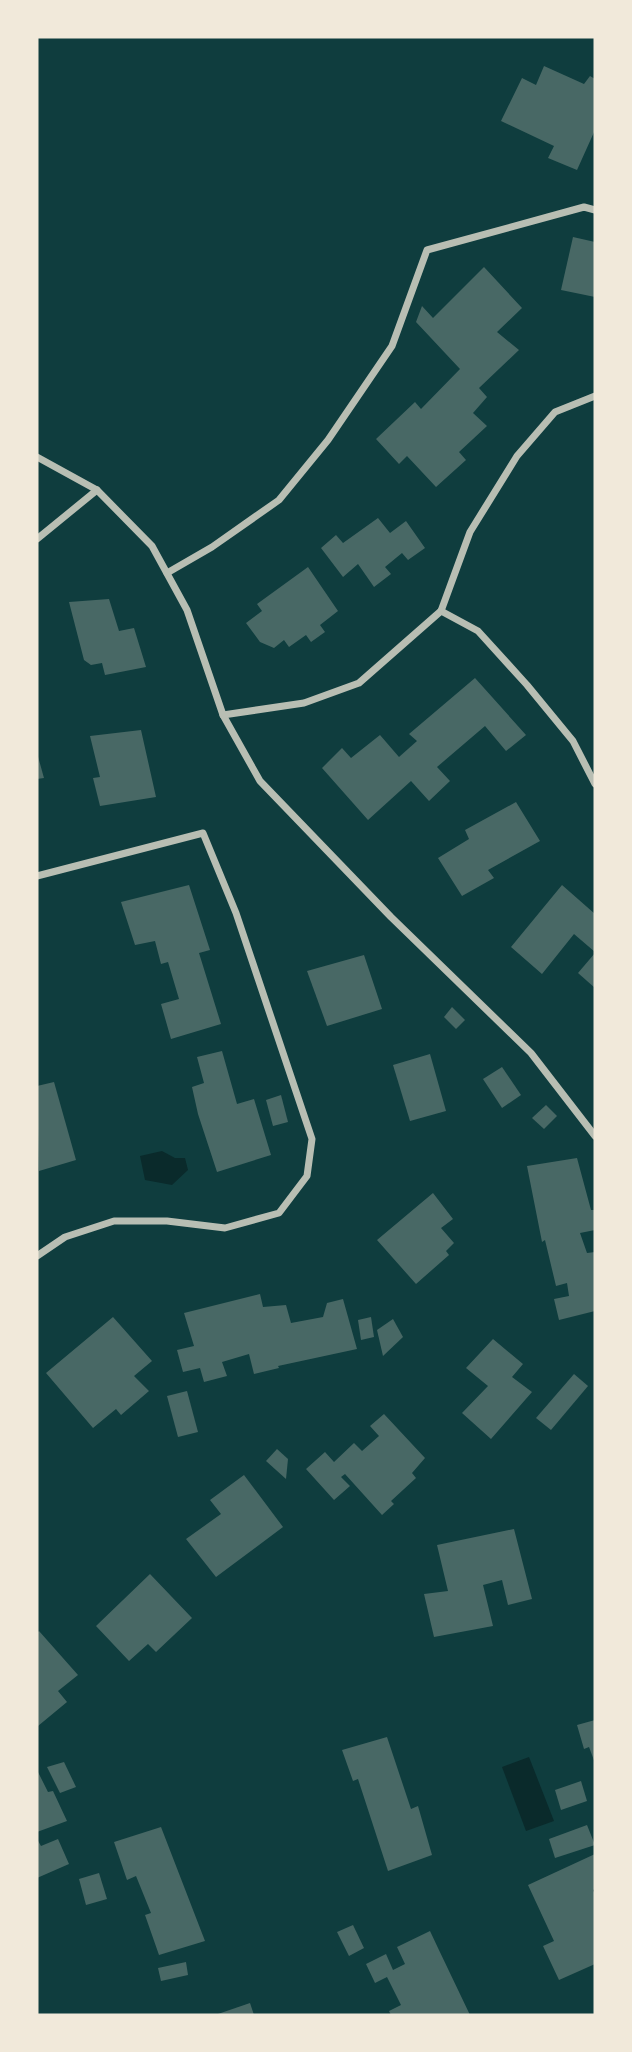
<svg xmlns="http://www.w3.org/2000/svg" width="632" height="2052" font-family="'Golos Text',sans-serif">
<style>
.water{fill:#0a2a2b}
.building{fill:#486865}
.lines{fill:none;stroke-linecap:round;stroke-linejoin:round}
.minor{stroke:#b8beb3;stroke-width:7}
</style>
<rect width="100%" height="100%" fill="#0f3d3e"/>
<!-- water -->
<g class="water">
<path d="M162,1151l13,7h10l3,12 -16,15 -27,-5 -5,-24z"/>
<path d="M529,1757l25,64 -28,10 -24,-64z"/>
</g>
<!-- building -->
<g class="building">
<path d="M544,66l40,18 6,-8 5,3v51l-18,40 -29,-12 6,-12 -53,-25 21,-43 14,7z"/>
<path d="M573,237l22,5v55l-34,-7z"/>
<path d="M484,267l38,41 -25,24 22,18 -40,38 8,9 -14,16 14,13 -28,26 7,8 -30,27 -29,-31 -8,8 -23,-25 39,-37 6,7 39,-40 -44,-47 6,-16 11,12z"/>
<path d="M378,518l12,15 16,-12 19,27 -17,12 -6,-7 -17,14 6,7 -17,13 -16,-23 -15,13 -22,-29 15,-13 7,8z"/>
<path d="M308,567l30,44 -18,14 5,7 -14,10 -5,-7 -17,12 -5,-7 -10,8 -14,-6 -14,-19 16,-12 -5,-7z"/>
<path d="M109,599l10,32 15,-3 12,39 -41,8 -3,-12 -11,2 -7,-5 -15,-58z"/>
<path d="M475,678l51,57 -20,16 -21,-25 -48,41 13,14 -21,20 -18,-20 -43,39 -46,-52 20,-20 9,10 29,-23 19,22 18,-16 -8,-7z"/>
<path d="M141,730l15,67 -56,9 -7,-28 7,-1 -10,-41z"/>
<path d="M37,753l7,25 -7,1z"/>
<path d="M516,802l24,39 -52,29 6,8 -32,18 -24,-38 31,-19 -4,-9z"/>
<path d="M189,885l21,65 -11,3 22,71 -50,15 -10,-35 18,-5 -11,-37 -7,2 -6,-23 -20,4 -14,-43z"/>
<path d="M562,885l33,29v38l-21,-18 -32,40 -31,-27z"/>
<path d="M595,953v35l-17,-15z"/>
<path d="M364,955l18,54 -55,17 -20,-55z"/>
<path d="M452,1007l13,13 -9,9 -12,-12z"/>
<path d="M222,1051l15,53 17,-5 17,56 -54,17 -19,-58 -6,-27 12,-4 -7,-26z"/>
<path d="M430,1054l16,57 -36,10 -17,-56z"/>
<path d="M502,1067l19,28 -19,13 -19,-29z"/>
<path d="M54,1082l22,78 -37,11 -2,-85z"/>
<path d="M281,1095l7,27 -15,4 -7,-26z"/>
<path d="M546,1105l11,11 -13,13 -12,-11z"/>
<path d="M577,1158l14,52h4v20l-15,3 7,20 8,-1v59l-36,9 -5,-21 15,-3 -2,-13 -11,3 -11,-46 -3,2 -15,-76z"/>
<path d="M433,1193l20,26 -12,9 13,15 -8,8 3,4 -33,29 -39,-44z"/>
<path d="M260,1294l3,13 23,-2 5,18 32,-6 4,-14 16,-4 14,50 -79,17 1,2 -25,6 -5,-20 -27,8 5,14 -23,6 -4,-14 -17,4 -6,-22 17,-4 -10,-33z"/>
<path d="M113,1317l39,44 -18,15 15,15 -28,24 -5,-6 -23,19 -47,-55z"/>
<path d="M371,1317l3,20 -13,3 -3,-20z"/>
<path d="M393,1319l10,18 -20,19 -6,-26z"/>
<path d="M493,1339l30,25 -11,13 20,15 -41,47 -29,-26 26,-27 -22,-18z"/>
<path d="M574,1374l14,12 -37,44 -15,-12z"/>
<path d="M187,1391l11,41 -20,5 -11,-41z"/>
<path d="M384,1414l41,44 -13,15 4,5 -25,23 3,3 -12,11 -37,-41 -4,3 9,9 -16,14 -28,-31 19,-17 9,10 20,-19 8,8 17,-15 -9,-10z"/>
<path d="M277,1449l11,10 -2,20 -20,-18z"/>
<path d="M244,1475l39,52 -67,50 -30,-38 35,-25 -11,-14z"/>
<path d="M514,1529l18,70 -24,6 -6,-25 -19,5 10,41 -59,11 -10,-43 24,-3 -11,-46z"/>
<path d="M150,1574l42,44 -36,34 -8,-8 -19,17 -33,-35z"/>
<path d="M39,1631l39,44 -20,16 9,11 -29,24 -1,-93z"/>
<path d="M595,1720v43l-6,-16 -5,2 -7,-24z"/>
<path d="M387,1737l24,72 7,-3 14,49 -44,16 -30,-92 -5,2 -11,-31z"/>
<path d="M64,1762l12,25 -16,6 -13,-26z"/>
<path d="M37,1770l11,22 5,-1 14,30 -30,11z"/>
<path d="M581,1781l6,20 -26,9 -6,-20z"/>
<path d="M587,1825l8,20 -40,13 -6,-19z"/>
<path d="M161,1827l44,114 -46,14 -14,-40 6,-2 -15,-37 -9,4 -13,-38z"/>
<path d="M37,1839l4,7 17,-7 11,25 -32,14z"/>
<path d="M595,1854v35l-2,1 2,5v69l-36,16 -16,-34 11,-5 -26,-56z"/>
<path d="M99,1873l8,26 -21,6 -7,-26z"/>
<path d="M353,1925l11,23 -15,8 -12,-24z"/>
<path d="M430,1931l8,17 32,67h-79l-2,-4 12,-6 -14,-28 -12,6 -9,-19 20,-10 7,16 12,-6 -8,-17z"/>
<path d="M186,1962l2,13 -27,6 -3,-13z"/>
<path d="M250,2003l4,12h-39z"/>
</g>
<g class="lines">
<!-- minor -->
<g class="minor">
<path d="M37,457l60,33 55,56 35,64 36,105 37,66 131,136 140,136 64,83"/>
<path d="M37,539l60,-49"/>
<path d="M167,573l45,-26 67,-47 49,-60 64,-94 35,-96 157,-43 11,3"/>
<path d="M441,611l29,-79 47,-76 38,-44 40,-16"/>
<path d="M223,715l81,-12 55,-20 82,-72 37,20 49,54 46,56 22,43"/>
<path d="M37,876l166,-43 33,80 76,226 -5,37 -28,37 -54,15 -58,-7h-53l-49,16 -28,19"/>
</g>
</g>
<!-- border -->
<rect width="632" height="2052" fill="none" stroke="#f1e9da" stroke-width="77"/>
</svg>
